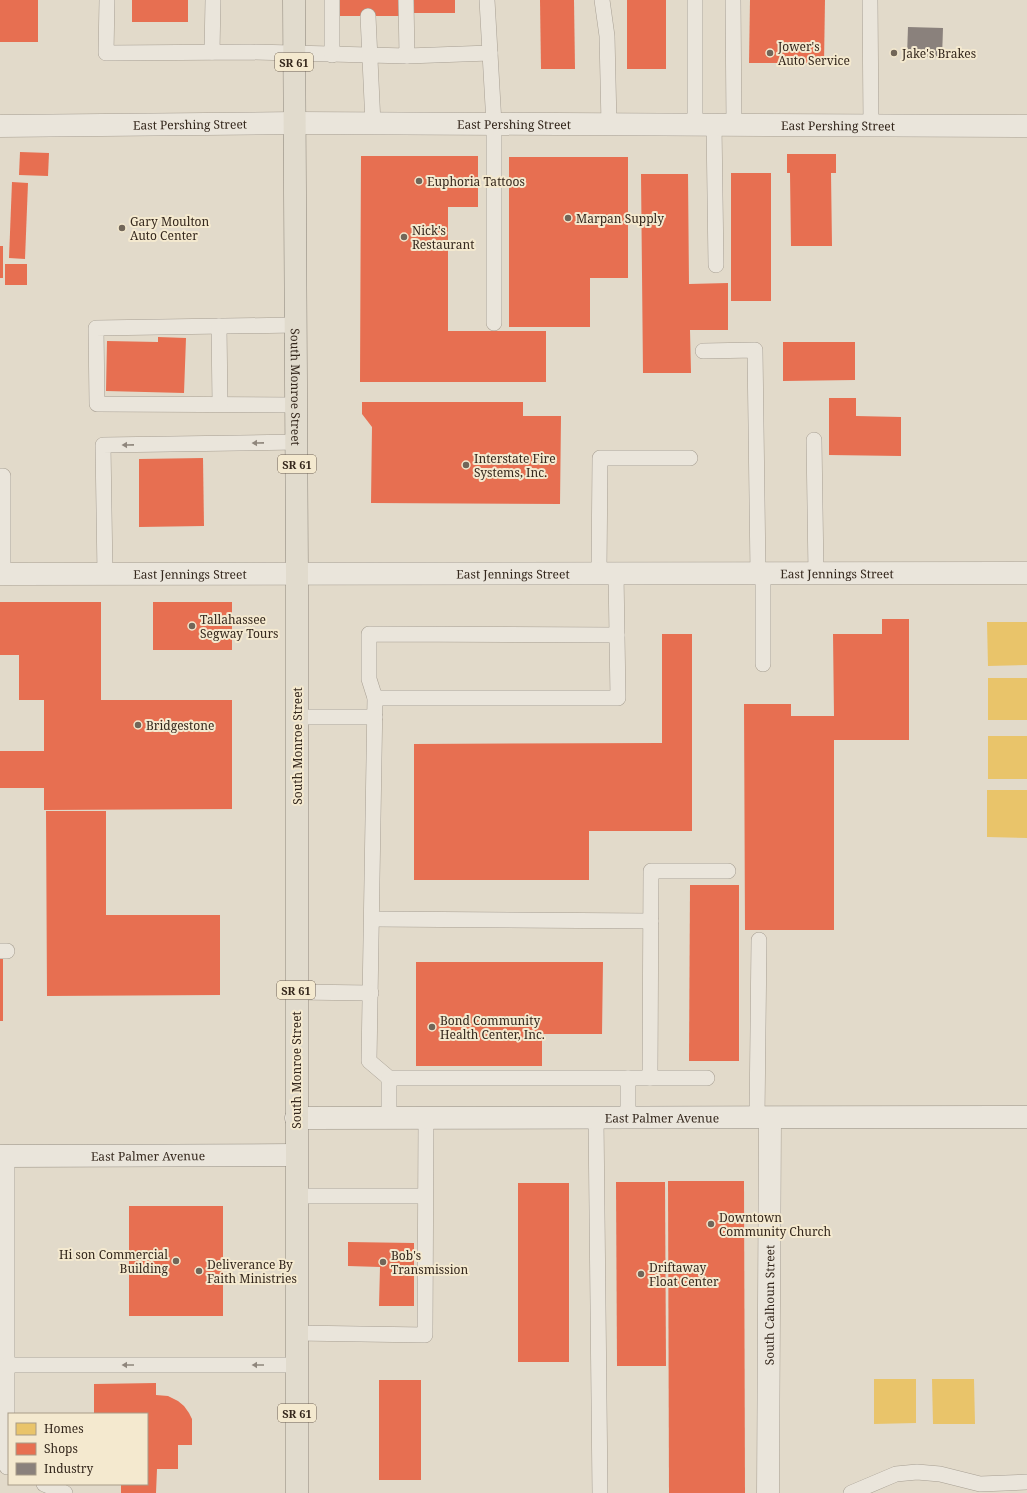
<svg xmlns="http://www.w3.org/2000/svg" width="1027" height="1493" font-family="'Noto Serif',serif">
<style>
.homes{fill:#e9c46a}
.shops{fill:#e76f51}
.industry{fill:#8a817c}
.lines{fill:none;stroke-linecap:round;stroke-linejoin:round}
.lane-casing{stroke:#a79f93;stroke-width:16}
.street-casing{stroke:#a79f93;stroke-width:23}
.secondary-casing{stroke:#968f84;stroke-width:23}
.primary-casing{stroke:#8c857a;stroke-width:23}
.lane{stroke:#eae5db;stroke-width:15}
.street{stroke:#eae5db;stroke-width:22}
.secondary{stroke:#eae5db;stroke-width:22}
.primary{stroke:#e1dbcd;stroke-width:22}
.oneway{fill:#8f867c}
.poi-dot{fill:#716659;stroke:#f4e9cf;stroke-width:1.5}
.labels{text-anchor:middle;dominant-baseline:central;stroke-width:4;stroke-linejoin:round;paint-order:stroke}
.shield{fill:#f4e9cf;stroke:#6e6152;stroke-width:1}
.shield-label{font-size:11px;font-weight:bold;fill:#34271c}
.poi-label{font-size:12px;fill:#34271c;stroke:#f4e9cf;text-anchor:start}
.street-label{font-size:12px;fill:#34271c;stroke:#f4e9cf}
</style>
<rect width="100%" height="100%" fill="#e2daca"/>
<!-- homes -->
<g class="homes">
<path d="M987,622h40v43l-39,1z"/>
<rect x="988" y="678" width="39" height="42"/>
<rect x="988" y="736" width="39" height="43"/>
<path d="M987,790h40v48l-40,-1z"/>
<path d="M874,1379h42v44l-42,1z"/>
<path d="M932,1379h42l1,45h-42z"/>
</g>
<!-- shops -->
<g class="shops">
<rect x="0" y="0" width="38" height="42"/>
<rect x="132" y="0" width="56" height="22"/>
<rect x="335" y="0" width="65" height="16"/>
<rect x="414" y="0" width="41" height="13"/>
<path d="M540,0h34l1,69h-34z"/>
<rect x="627" y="0" width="39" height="69"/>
<path d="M750,0h75l-1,63h-75z"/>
<path d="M20,152l29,1 -1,23 -29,-1z"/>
<path d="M787,154h49v19h-5l1,73h-41l-1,-73h-3z"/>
<path d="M361,156h117v51h-30v124h98v51h-186z"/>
<path d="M509,157h119v121h-38v49h-81z"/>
<rect x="731" y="173" width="40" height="128"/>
<path d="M641,174h47l1,110 39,-1v47h-38l1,43h-48z"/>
<path d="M12,182l16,1 -3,76 -16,-1z"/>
<rect x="0" y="246" width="3" height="32"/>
<rect x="5" y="264" width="22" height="21"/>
<path d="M158,337l28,1 -2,55 -78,-2 1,-50 51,1z"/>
<path d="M783,342h72v38l-72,1z"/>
<path d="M829,398h27v18l45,1v39l-72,-1z"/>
<path d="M362,402h161v14h38l-1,88 -189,-1 1,-76 -10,-13z"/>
<path d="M203,458l1,68 -65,1v-68z"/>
<path d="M0,602h101v98h131v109l-188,1v-22h-44v-37h44v-51h-25v-45h-19z"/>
<rect x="153" y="602" width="79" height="48"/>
<path d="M882,619h27v121h-75v190h-89l-1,-226h47v12h43l-1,-82h49z"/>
<path d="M662,634h30v197h-103v49h-175v-136l248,-1z"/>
<path d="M46,811h60v104h114v80l-173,1z"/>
<path d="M690,885h49v176h-50z"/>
<rect x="0" y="959" width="3" height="62"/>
<path d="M416,962h187l-1,72h-60v32h-126z"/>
<path d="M668,1181h76l1,312h-76z"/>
<path d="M616,1182h49l1,184h-49z"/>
<rect x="518" y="1183" width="51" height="179"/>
<rect x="129" y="1206" width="94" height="110"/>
<path d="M348,1242l66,1v63h-35l1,-39 -32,-1z"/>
<rect x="379" y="1380" width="42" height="100"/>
<path d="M156,1383v12l12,1 10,5 6,5 5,7 3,6v26h-14v24h-21l-1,24h-35v-9h26v-70h-53v-30z"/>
</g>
<!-- industry -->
<path class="industry" d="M908,27l35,1 -1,30 -35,-2z"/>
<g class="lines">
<!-- lane casing -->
<g class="lane-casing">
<g id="lane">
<path d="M107,0l-1,53 145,-1 156,4 -1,-56"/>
<path d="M332,0v55"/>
<path d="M487,0l7,124v199"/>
<path d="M602,0l5,36 2,88"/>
<path d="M733,0l1,125"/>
<path d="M870,0l1,125"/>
<path d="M368,16l5,108"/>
<path d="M212,52l1,-52"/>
<path d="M407,56l83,-3"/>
<path d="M695,125v-125"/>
<path d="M714,125l2,140"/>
<path d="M296,325l-200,3 1,76 199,1"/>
<path d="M219,326l1,78"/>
<path d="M703,351l52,-1 3,223"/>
<path d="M814,440l2,133"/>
<path d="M0,476h3v98"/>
<path d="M599,573l1,-115h90"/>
<path d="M763,573v91"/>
<path d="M105,574l-2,-129 194,-3"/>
<path d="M617,635l-248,-1v45l6,19 -6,363 20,17h318"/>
<path d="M375,698h243l-2,-125"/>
<path d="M297,717h78"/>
<path d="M372,919l279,2"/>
<path d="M0,951h7"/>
<path d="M296,992l75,1"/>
<path d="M389,1078v40"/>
<path d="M628,1078v40"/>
<path d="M650,1078l1,-207h77"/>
<path d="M596,1118l4,375"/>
<path d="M757,1118l2,-178"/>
<path d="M7,1156v311"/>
<path d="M296,1196h129"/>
<path d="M296,1333l129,2 1,-217"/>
<path d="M7,1365h290"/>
<path d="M44,1484l21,9"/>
<path d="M851,1493l45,-19 21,-2 23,2 40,10 47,-2"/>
</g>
</g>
<!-- street casing -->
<g class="street-casing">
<g id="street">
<path id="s1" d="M0,126l295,-3 732,3"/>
<path id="s2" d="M0,574l1027,-1"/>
<path id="s3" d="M768,1493l2,-375"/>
</g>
</g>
<!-- secondary casing -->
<g class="secondary-casing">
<g id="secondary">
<path id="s4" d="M296,1118l731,-1"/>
<path id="s5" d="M0,1156l296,-1"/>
</g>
</g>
<!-- primary casing -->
<g class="primary-casing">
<g id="primary">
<path id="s6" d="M294,0l3,573v920"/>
</g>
</g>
<!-- lane -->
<use href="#lane" class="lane"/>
<!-- street -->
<use href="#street" class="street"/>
<!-- secondary -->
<use href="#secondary" class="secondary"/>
<!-- primary -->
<use href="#primary" class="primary"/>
</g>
<!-- one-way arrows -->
<defs><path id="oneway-solid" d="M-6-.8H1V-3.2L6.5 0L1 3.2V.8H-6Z"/></defs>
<g class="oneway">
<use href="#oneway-solid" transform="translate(258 443) rotate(179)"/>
<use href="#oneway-solid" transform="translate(128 445) rotate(179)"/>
<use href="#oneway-solid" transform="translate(128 1365) rotate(180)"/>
<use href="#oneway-solid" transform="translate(258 1365) rotate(180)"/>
</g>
<!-- markers -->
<g class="poi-dot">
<circle cx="770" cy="53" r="4"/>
<circle cx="894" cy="53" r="4"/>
<circle cx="419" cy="181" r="4"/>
<circle cx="568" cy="218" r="4"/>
<circle cx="122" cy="228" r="4"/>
<circle cx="404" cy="237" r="4"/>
<circle cx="466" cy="465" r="4"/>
<circle cx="192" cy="626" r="4"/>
<circle cx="138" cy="725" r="4"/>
<circle cx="432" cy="1027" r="4"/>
<circle cx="711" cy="1224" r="4"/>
<circle cx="176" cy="1261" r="4"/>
<circle cx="383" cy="1262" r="4"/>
<circle cx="199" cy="1271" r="4"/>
<circle cx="641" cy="1274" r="4"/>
</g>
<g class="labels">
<!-- shield labels -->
<g class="shield">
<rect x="275" y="53" width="38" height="18" rx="3"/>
<rect x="278" y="455" width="38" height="18" rx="3"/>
<rect x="277" y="981" width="38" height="18" rx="3"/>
<rect x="278" y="1404" width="38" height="18" rx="3"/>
</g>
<g class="shield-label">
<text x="294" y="62">SR 61</text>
<text x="297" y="464">SR 61</text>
<text x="296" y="990">SR 61</text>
<text x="297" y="1413">SR 61</text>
</g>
<!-- poi labels -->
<g class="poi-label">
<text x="778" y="46">Jower's<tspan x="778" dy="14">Auto Service</tspan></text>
<text x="902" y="53">Jake's Brakes</text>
<text x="427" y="181">Euphoria Tattoos</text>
<text x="576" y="218">Marpan Supply</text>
<text x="130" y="221">Gary Moulton<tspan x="130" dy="14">Auto Center</tspan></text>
<text x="412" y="230">Nick's<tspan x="412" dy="14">Restaurant</tspan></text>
<text x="474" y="458">Interstate Fire<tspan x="474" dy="14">Systems, Inc.</tspan></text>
<text x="200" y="619">Tallahassee<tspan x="200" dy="14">Segway Tours</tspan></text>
<text x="146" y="725">Bridgestone</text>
<text x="440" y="1020">Bond Community<tspan x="440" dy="14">Health Center, Inc.</tspan></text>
<text x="719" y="1217">Downtown<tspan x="719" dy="14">Community Church</tspan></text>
<text x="168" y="1254" text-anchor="end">Hi son Commercial<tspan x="168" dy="14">Building</tspan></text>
<text x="391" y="1255">Bob's<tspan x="391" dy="14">Transmission</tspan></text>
<text x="207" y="1264">Deliverance By<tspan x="207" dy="14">Faith Ministries</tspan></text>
<text x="649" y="1267">Driftaway<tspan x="649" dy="14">Float Center</tspan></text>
</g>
<!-- street labels -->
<g class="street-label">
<text stroke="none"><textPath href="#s1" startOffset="190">East Pershing Street</textPath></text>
<text stroke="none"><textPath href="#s1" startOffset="514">East Pershing Street</textPath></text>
<text stroke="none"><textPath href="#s1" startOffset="838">East Pershing Street</textPath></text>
<text stroke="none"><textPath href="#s6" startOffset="387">South Monroe Street</textPath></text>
<text stroke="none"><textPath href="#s2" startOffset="513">East Jennings Street</textPath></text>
<text stroke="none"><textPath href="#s2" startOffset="837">East Jennings Street</textPath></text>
<text stroke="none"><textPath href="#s2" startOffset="190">East Jennings Street</textPath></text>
<text transform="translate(297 746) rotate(-90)">South Monroe Street</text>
<text transform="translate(296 1070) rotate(-90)">South Monroe Street</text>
<text stroke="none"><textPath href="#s4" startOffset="366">East Palmer Avenue</textPath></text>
<text stroke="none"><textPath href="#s5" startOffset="148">East Palmer Avenue</textPath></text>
<text stroke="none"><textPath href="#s3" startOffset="188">South Calhoun Street</textPath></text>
</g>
</g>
<!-- legend -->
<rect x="8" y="1413" width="140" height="72" fill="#f4e9cf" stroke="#a79b87"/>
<rect x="16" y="1423" width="20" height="12" fill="#e9c46a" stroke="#a79b87"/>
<text x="44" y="1433" font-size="12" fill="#34271c">Homes</text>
<rect x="16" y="1443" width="20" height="12" fill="#e76f51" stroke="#a79b87"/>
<text x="44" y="1453" font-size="12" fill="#34271c">Shops</text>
<rect x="16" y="1463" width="20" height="12" fill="#8a817c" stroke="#a79b87"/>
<text x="44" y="1473" font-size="12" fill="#34271c">Industry</text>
</svg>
